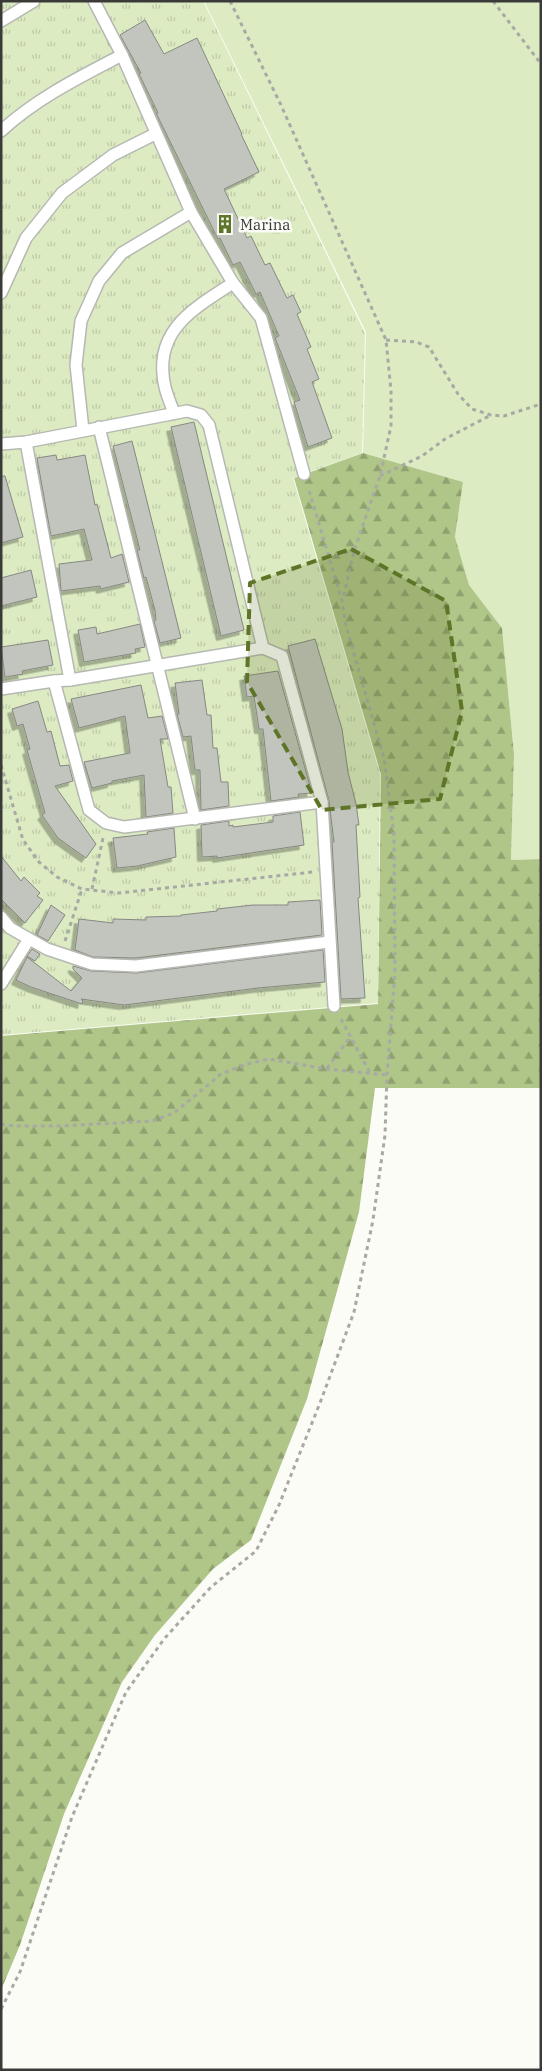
<svg xmlns="http://www.w3.org/2000/svg" width="542" height="2071" font-family="'IBM Plex Serif',serif">
<style>
.green{fill:#dcebc2}
.forest{fill:url(#forest-firs)}
.park{fill:url(#park-tufts)}
.building{fill:#c2c5be;stroke:#868882;filter:url(#shadow)}
.lines{fill:none;stroke-linecap:round;stroke-linejoin:round}
.service-casing{stroke:#b6b8b2;stroke-width:14}
.path{stroke:#a8a9a4;stroke-width:3;stroke-dasharray:4 4;stroke-linecap:butt}
.service{stroke:#fff;stroke-width:11}
.marked{fill:#5e7426;fill-opacity:0.2;stroke:#5e7426;stroke-width:4;stroke-dasharray:10 6;stroke-linejoin:round}
.labels{text-anchor:middle;dominant-baseline:central;stroke-width:5;stroke-linejoin:round;paint-order:stroke}
.poi-label{font-size:15px;fill:#3a3b38;stroke:#fafcf5;text-anchor:start}
</style>
<defs>
<pattern id="forest-firs" width="22" height="20" patternUnits="userSpaceOnUse" patternTransform="scale(1.25)"><rect width="22" height="20" fill="#b0c588"/><path d="M5 1l3.5 6h-7zM16 11l3.5 6h-7z" fill="#90a170"/></pattern>
<pattern id="park-tufts" width="24" height="20" patternUnits="userSpaceOnUse" patternTransform="scale(1.25)"><rect width="24" height="20" fill="#dcebc2"/><path d="M3 7l-1-3M5 7V3M7 7l1-3M15 17l-1-3M17 17v-4M19 17l1-3" fill="none" stroke="#becaa7"/></pattern>
<filter id="shadow"><feDropShadow dx="-4.5" dy="4.5" stdDeviation="0" flood-color="#0004"/></filter>
</defs>
<rect width="100%" height="100%" fill="#fafcf5"/>
<!-- green -->
<path class="green" d="M204,1h337v858l-30,1 3,-106 -12,-126 -33,-43 -14,-48 8,-55 -100,-29 3,-121z"/>
<!-- forest -->
<path class="forest" d="M363,453l100,29 -8,55 14,48 33,43 12,126 -3,106 30,-1v229h-166l-16,124 -52,187 -56,141 -38,29 -58,66 -33,47 -58,132 -44,131 -19,45v-954l377,-32 3,-230 -87,-296z"/>
<!-- park -->
<path class="park" d="M1,1h202l162,332 -3,120 -69,25 87,296 -2,229 -377,32z"/>
<!-- building -->
<g class="building">
<path d="M145,20l19,34 33,-16 45,96h-1l18,38 -35,17 1,2 22,47 4,-2 14,29 5,-2 17,35 6,-3 8,17 -4,2 14,33 -4,2 12,30 -7,3 20,56 -24,9 -14,-45 6,-2 -25,-62 4,-2 -19,-44 -4,2 -16,-32 -7,3 -13,-27 -2,1 -62,-126h2l-19,-39 2,-1 -21,-38z"/>
<path d="M194,422l50,208 -23,6 -50,-209z"/>
<path d="M132,441l49,197 -21,5 -6,-22 2,-1 -1,-10 -9,-33 -2,1 -7,-28h3l-27,-104z"/>
<path d="M56,455l1,5 28,-5 10,50 2,-1 14,54 11,-4 7,28 -28,7 -1,-3 -39,5 -2,-27 33,-4 -8,-31 -33,7 -14,-78z"/>
<path d="M1,476h4l18,61 -22,6z"/>
<path d="M31,570l6,27 -36,9v-28z"/>
<path d="M140,624l5,23 -10,2 1,4 -52,9 -6,-32 18,-3 1,7z"/>
<path d="M315,639l27,90 6,43 8,32 3,21h-3l4,72 -2,1 7,100 -24,1 -9,-157h2l-5,-41 -41,-155z"/>
<path d="M48,640l5,25 -31,6 1,3 -18,3 -4,-30z"/>
<path d="M278,671l34,122 -14,1 1,3 -28,4 -8,-72h-4l-5,-33 -7,1 -3,-21z"/>
<path d="M202,680l5,35h4l2,33h4l4,34h7l1,24 -28,4 -1,-40h-5l-4,-34 -8,1 -6,-23h2l-4,-31z"/>
<path d="M141,685l7,33 14,-2 6,23h-8l8,48h3l2,26 -27,4 -2,-42 -32,6v2l-20,5 -8,-26 46,-9 -5,-37 -46,12 -8,-29z"/>
<path d="M38,701l9,31 4,-1 9,35 9,-1 4,16 -18,5 41,58 -10,14 -28,-20 -16,-23 3,-2 -18,-63 3,-1 -7,-25 -6,2 -5,-17z"/>
<path d="M300,812l4,33 -87,13v-2l-15,1 -1,-32 28,-4v5l4,-1v2l40,-5v-6z"/>
<path d="M174,828l2,29 -39,9 -20,2 -4,-30 35,-4 -1,-2z"/>
<path d="M1,856l20,25 3,-4 16,16 -3,3 6,4 -18,23 -24,-24z"/>
<path d="M320,900l2,35 -186,23 -43,-1 -18,-7 4,-31 34,4v-4l33,1v-3l35,-1v-1l36,-4v-2l36,-4h35v-3z"/>
<path d="M51,905l14,10 -17,26 -11,-6z"/>
<path d="M32,949l8,5 -5,7 -8,-5z"/>
<path d="M323,950l2,32 -67,6 -134,17 -43,-6 2,2 -1,3 -51,-17 -15,-7 11,-23 44,34 11,-13 -9,-9v-3l18,5 46,2z"/>
</g>
<g class="lines">
<!-- service casing -->
<g class="service-casing">
<g id="service">
<path d="M94,1l28,54 69,157 42,71 28,35 43,156"/>
<path d="M1,21l33,-20"/>
<path d="M1,131c36,-33 79,-54 121,-76"/>
<path d="M1,293l25,-55 36,-45 51,-38 42,-21"/>
<path d="M174,413c-3,-9 -7,-17 -9,-26 -13,-56 28,-78 68,-104"/>
<path d="M99,427l96,392"/>
<path d="M83,430l-7,-65 5,-44 18,-40 23,-28 69,-41"/>
<path d="M26,442l44,238"/>
<path d="M1,444l25,-2 161,-31 14,4 8,10 54,223 19,8 40,146 12,204"/>
<path d="M54,681l35,129 17,13 18,4 198,-25"/>
<path d="M1,689l53,-8 16,-1 193,-32"/>
<path d="M1,917l9,11 37,21 45,15 44,2 193,-24"/>
<path d="M1,984l28,-45"/>
</g>
</g>
<!-- path -->
<g class="path">
<path d="M230,1l50,102 106,237 5,51v35l-11,50 -26,75 -11,48"/>
<path d="M493,1l48,63"/>
<path d="M386,340l30,2 13,5 29,47 14,15 19,6 13,1 37,-12"/>
<path d="M380,476l42,-20 23,-17 46,-24"/>
<path d="M328,556l26,-5"/>
<path d="M1,765l22,75 16,22 18,15 25,12 37,4 194,-21"/>
<path d="M92,889l11,-51"/>
<path d="M65,941l17,-52"/>
<path d="M341,1019l29,54"/>
<path d="M327,1068l24,-32"/>
<path d="M1,1124l13,2h46l92,-5 22,-8 47,-39 26,-10 22,-5 58,10 60,6"/>
<path d="M1,2009l19,-37 52,-155 54,-125 38,-53 47,-52 45,-36 23,-46 41,-102 34,-91 19,-92 12,-85 2,-60 8,-103 -1,-138 -10,-76 -38,-132 -4,-25 -34,-114"/>
</g>
<!-- service -->
<use href="#service" class="service"/>
</g>
<!-- marked area -->
<path class="marked" d="M351,549l95,52 16,110 -22,88 -118,11 -75,-128 3,-99z"/>
<!-- icons -->
<defs>
<g id="building-bare" transform="scale(1.5)"><path d="M-4-6H4V6H1V3H-1V6H-4ZM-2.5-4.3h1.7v1.8h-1.7ZM.8-4.3h1.7v1.8H.8ZM-2.5-1h1.7V.8h-1.7ZM.8-1h1.7V.8H.8Z" fill="#5e7426" stroke="#fafcf5" stroke-width="2.5" paint-order="stroke"/></g>
</defs>
<g fill-rule="evenodd">
<use href="#building-bare" x="225" y="224"/>
</g>
<g class="labels">
<!-- poi labels -->
<g class="poi-label">
<text x="240" y="224">Marina</text>
</g>
</g>
<!-- border -->
<rect width="542" height="2071" fill="none" stroke="#3a3b38" stroke-width="5"/>
</svg>
